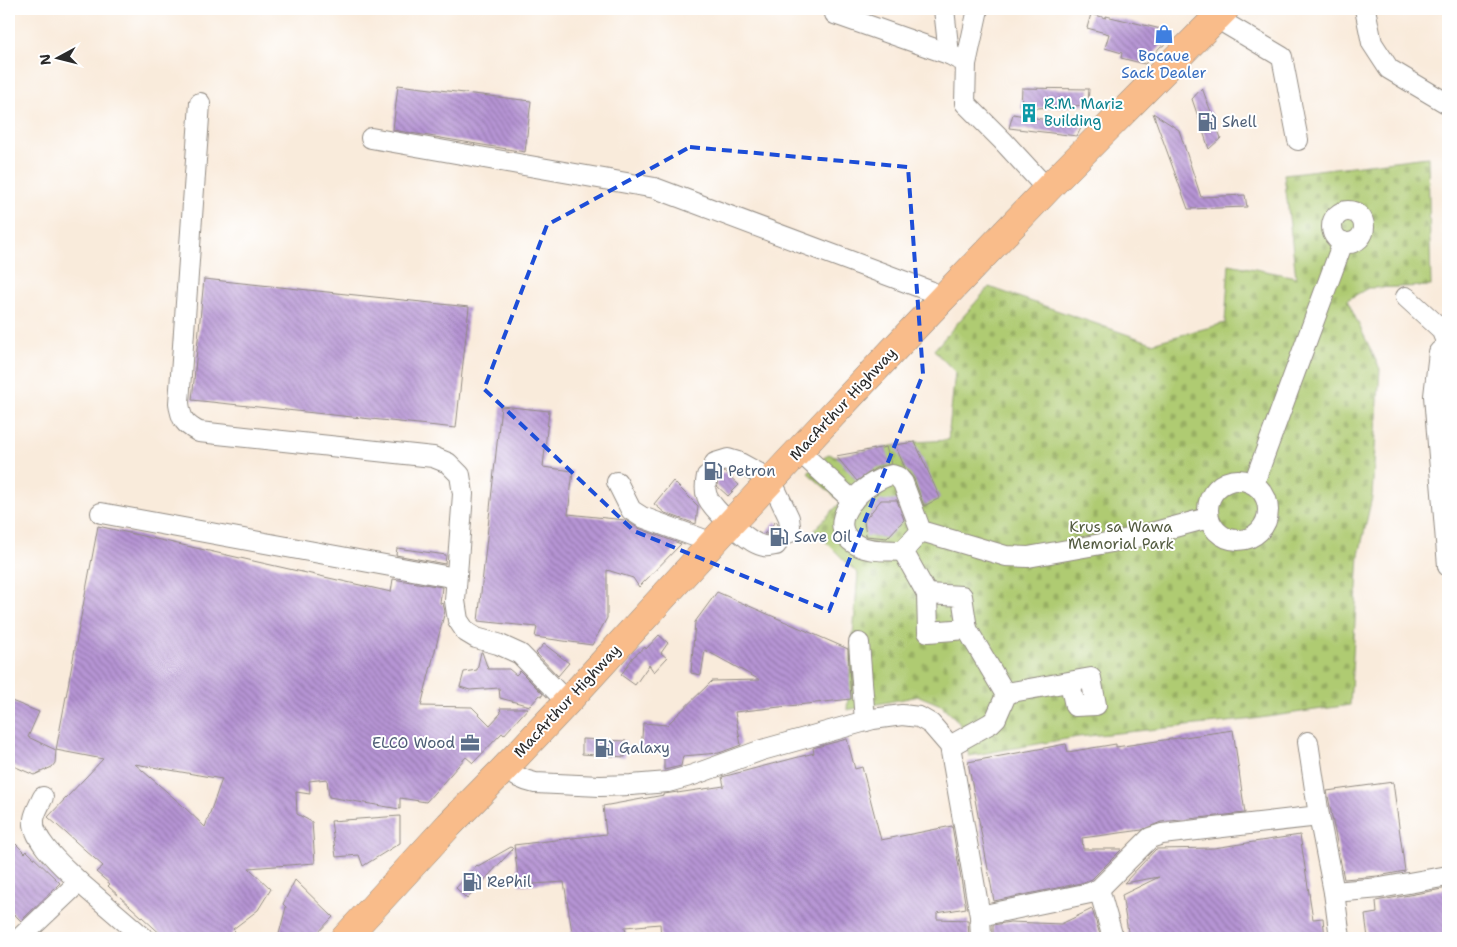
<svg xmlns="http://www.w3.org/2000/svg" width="1457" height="947" font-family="'Shantell Sans',sans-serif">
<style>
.cemetery{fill:url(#cemetery-stones);stroke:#6d7b4e}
.building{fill:url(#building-back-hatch);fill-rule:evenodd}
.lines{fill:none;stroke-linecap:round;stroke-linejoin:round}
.minor-casing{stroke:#928b83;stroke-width:22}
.highway-casing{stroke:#928b83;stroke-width:29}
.minor{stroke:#fff;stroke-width:20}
.highway{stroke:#f9bc8a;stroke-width:28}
.marked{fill:none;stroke:#1d4ed8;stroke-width:4;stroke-dasharray:10 6;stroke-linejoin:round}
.labels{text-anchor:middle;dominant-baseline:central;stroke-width:4;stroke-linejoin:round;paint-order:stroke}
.shop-label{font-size:15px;fill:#366cbe;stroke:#fff}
.culture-label{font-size:15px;fill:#0d838f;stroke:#fff;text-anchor:start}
.service-label{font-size:15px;fill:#4e5e75;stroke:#fff;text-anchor:start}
.street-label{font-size:15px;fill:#2b2b2b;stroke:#fff}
.park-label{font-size:15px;fill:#535b40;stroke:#fff}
</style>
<defs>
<pattern id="cemetery-stones" width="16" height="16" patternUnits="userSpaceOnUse" patternTransform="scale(1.25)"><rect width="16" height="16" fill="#afcb72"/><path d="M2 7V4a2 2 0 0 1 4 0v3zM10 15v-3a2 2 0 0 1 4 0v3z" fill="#97ae63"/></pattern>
<pattern id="building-back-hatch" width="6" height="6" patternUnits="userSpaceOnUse" patternTransform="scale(1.25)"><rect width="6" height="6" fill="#b694d4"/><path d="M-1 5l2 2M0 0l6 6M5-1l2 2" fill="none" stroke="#9479ac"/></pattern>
</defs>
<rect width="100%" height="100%" fill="#fff"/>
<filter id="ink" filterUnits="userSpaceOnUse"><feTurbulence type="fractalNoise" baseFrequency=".02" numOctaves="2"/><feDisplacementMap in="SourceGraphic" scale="10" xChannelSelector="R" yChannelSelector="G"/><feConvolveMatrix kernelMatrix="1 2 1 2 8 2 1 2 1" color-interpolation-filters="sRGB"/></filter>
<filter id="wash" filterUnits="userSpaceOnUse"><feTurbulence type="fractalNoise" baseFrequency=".0096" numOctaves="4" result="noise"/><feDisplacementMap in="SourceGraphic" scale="20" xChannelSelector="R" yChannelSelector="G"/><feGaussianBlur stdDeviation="1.12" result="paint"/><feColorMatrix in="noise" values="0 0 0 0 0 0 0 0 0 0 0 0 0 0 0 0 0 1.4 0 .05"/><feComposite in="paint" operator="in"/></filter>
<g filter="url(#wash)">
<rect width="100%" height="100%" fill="#f9ebdb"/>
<!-- cemetery -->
<path class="cemetery" d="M1428,157l3,129 -63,2 -21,12 33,69 -8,128 -13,58 -9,150 -104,15 -168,17 -109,19 -10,-34 -18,-17 -22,-9 -72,14 11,-136 -44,-44 27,-28 -33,-29 20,-19 8,2 79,-14 33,-2 7,-68 -21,-22 55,-63 163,56 73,-20 4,-59 67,13 -12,-103z"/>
<g id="blocks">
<!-- building -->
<g class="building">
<path d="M1091,14l15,4v-2l68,16 -11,14h-2l-16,18 -24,-6 1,-5 -17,-5 4,-14 -22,-6z"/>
<path d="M398,85l133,16 -6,51 -132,-22z"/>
<path d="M1022,88l67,1 -1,16 -67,4z"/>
<path d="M1202,88l19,50 -12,11 -17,-50z"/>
<path d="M1153,113l26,17 22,67 44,-2 2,12 -59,2z"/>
<path d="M1013,114l69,12 -5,10 -68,-8z"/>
<path d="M204,279l265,28 -13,121 -264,-28z"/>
<path d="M501,406l48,5 -6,56 30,4 -5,43 57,6 13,8 43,16 -42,43 -6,-9 -26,-8v48l-15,27 -57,-8 2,-10 -59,-6z"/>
<path d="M915,442l25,56 -16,8 -10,-27 -9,-11 -10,-23z"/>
<path d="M886,447l5,17 -15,4 -19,13 -21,-25z"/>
<path d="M725,472l14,13 -11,11 -11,-10 1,-12z"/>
<path d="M673,481l25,25 -2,18 -31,-11 -11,-9z"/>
<path d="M881,500h16l7,20 -17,18 -21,-2 -2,-15z"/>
<path d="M776,521l2,4 -2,8 -12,1z"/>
<path d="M98,526l293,66 2,-13 49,8 -2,16 3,1 2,7 -24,95 51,1 18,18 11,-12 -1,-5h28l-24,27 -2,-2 -29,30 -7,-6 -40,45 -26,-4v11l-71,-12 -2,-18 -18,2 1,13 -14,-2 1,22 15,8 3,41 -66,5 22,21 -13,21 -25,19 2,2 -6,7h-64l-57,-52 2,-2 -14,-12 7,-6 -55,-49 55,-58 -47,-9 -1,13 -3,4 -18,8 -25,-11v-64l30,12 -11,25 28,13zM135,764l87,15 -17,48 -23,-22z"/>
<path d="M397,548l49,7 -1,9 -49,-9z"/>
<path d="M717,592l131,57 3,50 -116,13 6,33 -22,8 -36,3 -2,10 -17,4v-17l-23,-2 2,-28 24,2 45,-44 48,-1 -55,-30 -4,25 -10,-2 4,-51z"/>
<path d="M659,635l9,8 -7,10 6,5 -13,14 -5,-7 -14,20 -14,-10 12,-18 12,-10 1,2z"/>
<path d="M544,644l25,19 -11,13 -22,-23z"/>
<path d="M481,652h1l6,17h21l7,6 4,-4 23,23 -1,2 -2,-1 -10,11 -30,-8 -1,-10 -29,2 -10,-3 4,-15 13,-2z"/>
<path d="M1233,730l12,83 -84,9 -19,8 -60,8 1,11h39l-30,30 -6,3 -92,19 -26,-139 98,-18 2,8 48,-8v3z"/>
<path d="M582,739l44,2 -1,16 -43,-3z"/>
<path d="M847,739l8,30 7,-2 19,73 71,-14 14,82 -29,5v6l31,1 1,18h-308l-1,-14 -35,3 2,11h-54l-9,-56 -45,3 -5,-40 92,-11 -3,-28 61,-11v-1l14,-2 -1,1 47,-7 -2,-9 92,-24 -1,-5z"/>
<path d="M1393,782l12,89 -27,5 -34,3 -17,-88z"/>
<path d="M400,816v27l-37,23 -4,-11 -23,2 -5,-36z"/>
<path d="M1300,835l13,84 10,-1 2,20h-196l-7,-43 37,-18 -35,6 32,-34 58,-1z"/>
<path d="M16,844l9,9 2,-2 33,32 -39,38 -12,-12v-57z"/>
<path d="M511,847l2,2 -46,50 -11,-11 21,-23 1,1z"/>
<path d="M295,880l38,37 -20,21h-35l8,-31 -3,-3z"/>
<path d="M1448,888v50h-80l-3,-23 12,-2 -1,-12z"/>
<path d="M1092,909l9,29h-108v-13l17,-3 51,2z"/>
</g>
</g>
</g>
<g filter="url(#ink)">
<use href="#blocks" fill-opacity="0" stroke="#928b83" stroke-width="1"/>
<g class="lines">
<!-- minor casing -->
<g class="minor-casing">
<g id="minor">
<path d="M944,9l5,45 9,5"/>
<path d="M978,9l-12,55 -1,39 38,38 45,49"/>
<path d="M1219,9l9,16 54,32 16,83"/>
<path d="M1365,9l7,34 17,26 59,35"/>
<path d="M835,14l114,40"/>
<path d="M200,103l-21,300c2,16 5,21 20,29l234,25 15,6 12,12 3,19 -8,107 3,19 8,12 10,6 22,6 22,10 47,48"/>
<path d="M371,138l284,50 275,103 11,10"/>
<circle cx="1348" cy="227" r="16"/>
<path d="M1406,297l35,32 6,15"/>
<path d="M1448,344l-9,8 -5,44 14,170"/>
<path d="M799,451l54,50"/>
<path d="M715,463l13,-4 10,3 33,18 18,38 1,8 -2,7"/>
<path d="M892,475l6,2 5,6 18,48 -18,20c-15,-1 -33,1 -46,-6 -39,-21 9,-65 35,-70z"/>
<path d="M707,476c-1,6 -3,13 0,20 4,12 43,49 57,50 4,1 8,-1 12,-1"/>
<circle cx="1238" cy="510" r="30"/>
<path d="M617,482l14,28 11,7 71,26"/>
<path d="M1254,483l89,-241"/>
<path d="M101,513l355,65"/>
<path d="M921,531l85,25 22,1 101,-18 79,-21"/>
<path d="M903,551l24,43 1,38 39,-3"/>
<path d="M927,594l35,2 5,33 39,66"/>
<path d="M859,643l6,78"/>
<path d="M950,746l41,-23 5,-5 10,-23 6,-3 79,-14 5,27 -21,1 -5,-23"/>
<path d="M505,768c10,8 17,12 30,15l65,3 31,-1 37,-3 25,-7 69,-25 111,-31 29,-4 17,2 12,7 19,22 30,170 1,22"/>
<path d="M43,797c-3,7 -8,15 -9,22 -3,21 31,49 45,63"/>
<path d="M1319,816l15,76 6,46"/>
<path d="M1099,889l14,49"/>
<path d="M1334,892l46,-4 68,-12"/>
<path d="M980,916l110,-23 9,-4 51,-51 12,-4 157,-18 -11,-74"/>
<path d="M20,938l59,-56 65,56"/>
</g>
</g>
<!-- highway casing -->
<g class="highway-casing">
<path id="highway" d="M345,938l104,-113 56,-57 62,-66 163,-178 185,-197 142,-148 168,-170"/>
</g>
<!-- minor -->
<use href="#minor" class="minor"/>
<!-- highway -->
<use href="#highway" class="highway"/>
</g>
</g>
<!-- marked area -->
<path class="marked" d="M690,147l218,20 15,207 -94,237 -195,-80 -150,-142 63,-164z"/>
<!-- icons -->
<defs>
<g id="shop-bare" transform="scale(1.5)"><path d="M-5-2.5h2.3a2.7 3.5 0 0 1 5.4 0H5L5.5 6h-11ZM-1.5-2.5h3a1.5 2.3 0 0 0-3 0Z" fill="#3f7fe0" stroke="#fff" stroke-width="2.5" paint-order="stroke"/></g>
<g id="building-bare" transform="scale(1.5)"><path d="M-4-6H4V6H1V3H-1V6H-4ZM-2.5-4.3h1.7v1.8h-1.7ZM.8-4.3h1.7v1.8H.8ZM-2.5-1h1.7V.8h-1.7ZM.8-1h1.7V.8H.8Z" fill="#0f9aa8" stroke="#fff" stroke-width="2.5" paint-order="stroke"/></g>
<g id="fuel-bare" transform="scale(1.5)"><path d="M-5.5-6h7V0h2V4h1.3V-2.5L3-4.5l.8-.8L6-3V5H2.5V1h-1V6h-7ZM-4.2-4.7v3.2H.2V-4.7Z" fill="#5c6f8a" stroke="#fff" stroke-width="2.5" paint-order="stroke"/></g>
<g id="office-bare" transform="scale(1.5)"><path d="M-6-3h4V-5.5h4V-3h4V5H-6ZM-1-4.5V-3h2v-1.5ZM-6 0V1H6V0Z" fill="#5c6f8a" stroke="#fff" stroke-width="2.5" paint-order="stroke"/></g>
</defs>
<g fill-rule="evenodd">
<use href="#shop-bare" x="1164" y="34"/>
<use href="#building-bare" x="1029" y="113"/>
<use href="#fuel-bare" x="1207" y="122"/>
<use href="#fuel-bare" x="713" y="471"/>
<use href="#fuel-bare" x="779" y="537"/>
<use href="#office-bare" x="470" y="743"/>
<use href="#fuel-bare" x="604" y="748"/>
<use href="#fuel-bare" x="472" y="882"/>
</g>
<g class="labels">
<!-- shop labels -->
<g class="shop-label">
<text x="1164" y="56">Bocaue<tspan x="1164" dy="17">Sack Dealer</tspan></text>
</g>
<!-- culture labels -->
<g class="culture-label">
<text x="1044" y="104">R.M. Mariz<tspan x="1044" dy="17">Building</tspan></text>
</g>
<!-- service labels -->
<g class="service-label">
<text x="1222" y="122">Shell</text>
<text x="728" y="471">Petron</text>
<text x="794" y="537">Save Oil</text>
<text x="455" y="743" text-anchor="end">ELCO Wood</text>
<text x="619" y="748">Galaxy</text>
<text x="487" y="882">RePhil</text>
</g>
<!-- street labels -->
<g class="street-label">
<text transform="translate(843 404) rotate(-47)">MacArthur Highway</text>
<text transform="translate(567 701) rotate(-47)">MacArthur Highway</text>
</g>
<!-- park labels -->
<g class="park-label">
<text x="1121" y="527">Krus sa Wawa<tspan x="1121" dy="17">Memorial Park</tspan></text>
</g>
</g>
<!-- margin -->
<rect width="1457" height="947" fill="none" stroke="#fff" stroke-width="30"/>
<!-- north arrow -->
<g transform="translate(58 58) rotate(263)" stroke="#ffffff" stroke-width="4" paint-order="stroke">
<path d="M0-4L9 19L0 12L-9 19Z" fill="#2b2b2b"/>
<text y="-8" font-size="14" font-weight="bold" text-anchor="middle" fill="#2b2b2b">N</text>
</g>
</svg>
